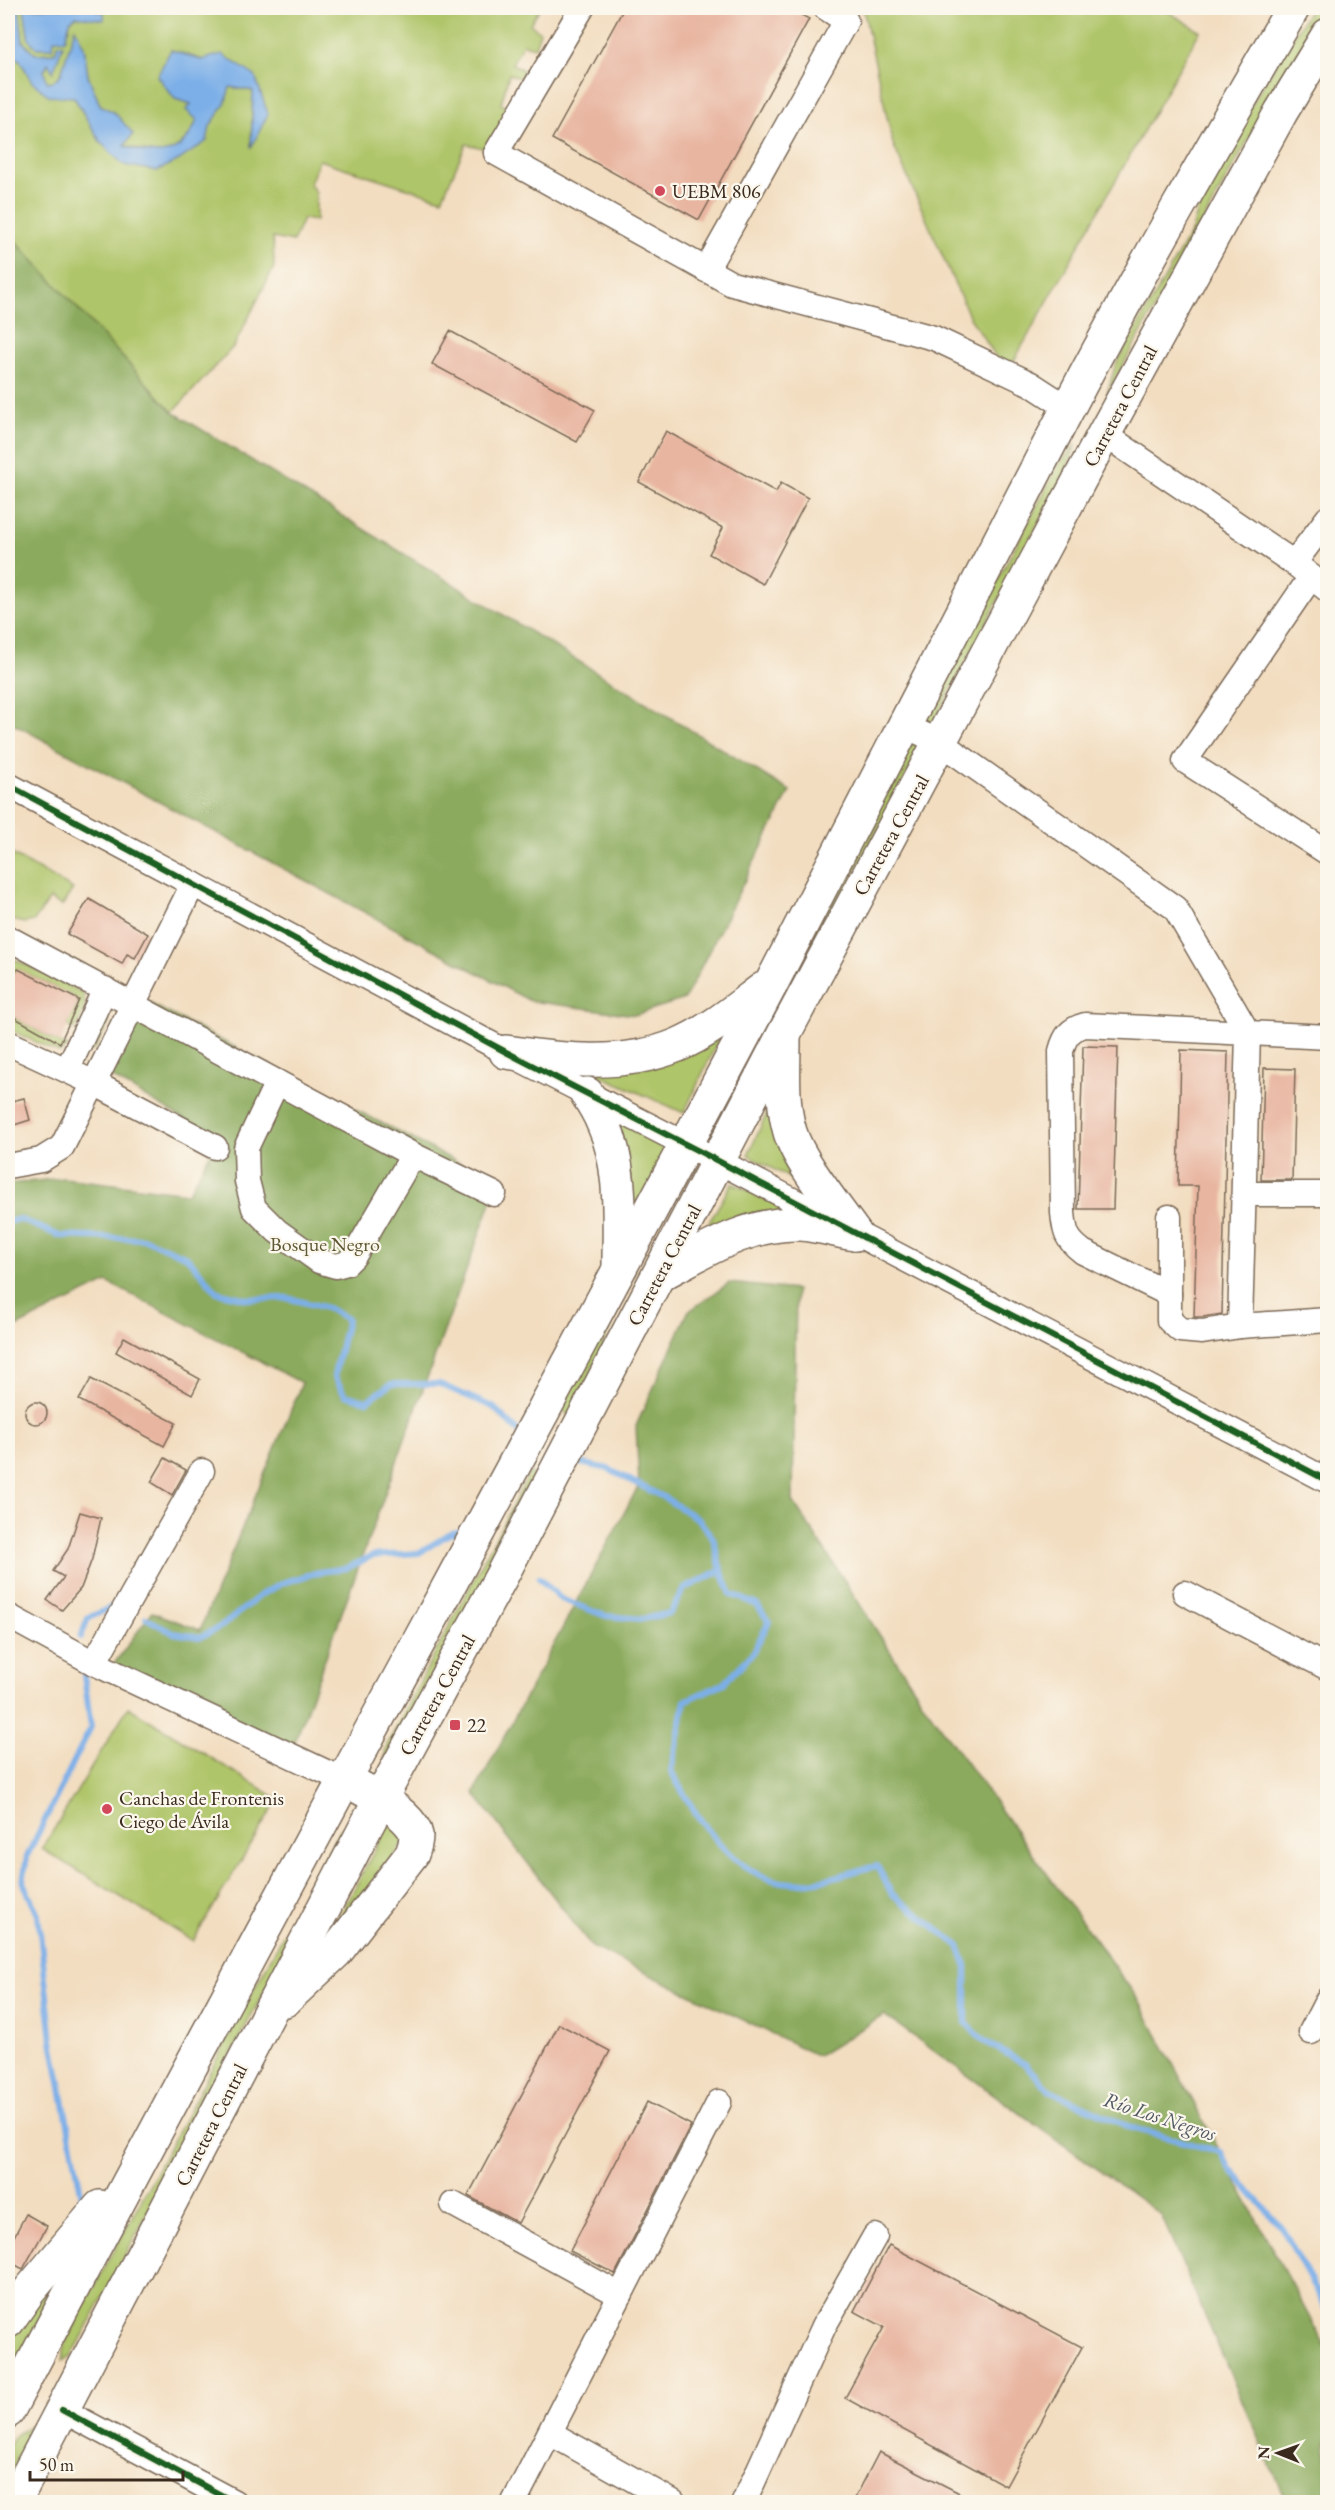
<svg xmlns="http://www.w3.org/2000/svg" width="1335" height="2510" font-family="'EB Garamond',serif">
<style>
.green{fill:#afc569;stroke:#757844;stroke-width:1.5}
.forest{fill:#8baa5d;stroke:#636a3e;stroke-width:1.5}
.water{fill:#7bafe8;stroke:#5b6c83;stroke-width:1.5}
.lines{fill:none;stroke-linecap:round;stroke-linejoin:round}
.stream{stroke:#7bafe8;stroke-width:6}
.building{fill:#e8b5a0}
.minor-casing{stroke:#7b6957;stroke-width:27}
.highway-casing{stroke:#7b6957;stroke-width:36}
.minor{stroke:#fff;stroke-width:24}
.highway{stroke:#fff;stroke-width:33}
.cycleway-casing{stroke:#fbf7ec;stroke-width:10}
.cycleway{stroke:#1b5e20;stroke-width:6}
.poi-dot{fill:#d1495b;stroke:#fbf7ec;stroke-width:2}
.labels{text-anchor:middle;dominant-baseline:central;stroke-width:4.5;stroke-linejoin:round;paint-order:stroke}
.poi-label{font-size:20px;fill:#3b2a1e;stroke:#fbf7ec;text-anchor:start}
.street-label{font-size:20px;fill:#3b2a1e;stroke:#fbf7ec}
.park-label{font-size:20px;fill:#5e5834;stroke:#fbf7ec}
.water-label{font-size:21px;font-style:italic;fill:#515965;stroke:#fbf7ec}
</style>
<rect width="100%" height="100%" fill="#fbf7ec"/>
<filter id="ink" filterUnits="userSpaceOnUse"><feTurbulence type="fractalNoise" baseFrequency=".0167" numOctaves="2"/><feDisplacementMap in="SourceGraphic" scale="12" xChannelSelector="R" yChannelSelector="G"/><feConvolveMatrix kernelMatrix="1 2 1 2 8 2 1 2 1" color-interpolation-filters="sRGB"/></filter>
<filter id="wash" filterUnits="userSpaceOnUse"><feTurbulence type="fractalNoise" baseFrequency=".008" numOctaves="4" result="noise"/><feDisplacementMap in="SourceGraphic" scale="24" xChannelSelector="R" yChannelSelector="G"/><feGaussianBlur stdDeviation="1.35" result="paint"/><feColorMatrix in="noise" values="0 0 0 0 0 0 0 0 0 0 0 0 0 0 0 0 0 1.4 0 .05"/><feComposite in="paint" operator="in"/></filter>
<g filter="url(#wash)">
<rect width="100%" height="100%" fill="#f2ddc0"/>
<!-- green -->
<g class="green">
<path d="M19,8h5l5,32 8,8h15l1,-9 16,-10 1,-8 6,-5 21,-4 -3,-4h446l-10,16 10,8 -5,15 -12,-3 -11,20 11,6 -2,9 -12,-5 -8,30 12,7 -26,38 -21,-5 -24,55 -123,-39 -9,24 6,9v28l-13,-2 -10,23 -20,-4 1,29 -40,79 -61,66 -165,-179v-179l12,6 12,22 42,15 27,46 56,28c30,-26 61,-45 73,-84l23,4 -2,55 4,-70 -84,-26 26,70c-16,39 -38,38 -73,25l-9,-32 -15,-8 -12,-29 -4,-29 -9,-18 -14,46 -7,6 -8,1 -2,-11 4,-8 5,8 2,-18 -20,1 -12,-12z"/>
<path d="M863,8h299l38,23 -193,342 -37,-55 -77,-174z"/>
<path d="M1311,8h15l-54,89 -165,297 8,-28 77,-136 10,-34 58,-106z"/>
<path d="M1076,444l-9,25 -326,620 -12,13 2,-18 328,-620z"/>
<path d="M8,852l65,37 -11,17 -12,-7 -16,22 -10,2 -16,-4z"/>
<path d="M14,959l68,33c7,13 -1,25 -7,38l-8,-4 12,-26 -61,-31 -10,7v-14z"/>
<path d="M8,1014l52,29 8,4 -9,6 -51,-24z"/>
<path d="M104,1019l5,2v2l-15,27h-4l-2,-2z"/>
<path d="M722,1032l-38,81 -96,-43z"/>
<path d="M777,1091l30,97 -59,-33z"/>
<path d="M614,1119l54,29 -34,71z"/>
<path d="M732,1183l74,34 -109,26z"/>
<path d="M635,1271l-64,145 -11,-6z"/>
<path d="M530,1472l10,6 -151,277 -5,3 3,-13z"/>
<path d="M128,1707l150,92 -85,142 -151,-92z"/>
<path d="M391,1819l14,22 -85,113z"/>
<path d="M350,1822v6l-272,517 -7,11 -9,5 4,-21 273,-509z"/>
<path d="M88,2233l-72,136 -8,-7v-27z"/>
<path d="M30,2425l-7,23 -15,29c-1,-30 -6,-34 22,-52z"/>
</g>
<!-- forest -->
<g class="forest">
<path d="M8,233l165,179 617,379 -105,208 -50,16 -105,-14 -522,-280z"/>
<path d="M149,1003l349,180 -210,578 -177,-93 41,-56 48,18 102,-247 -195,-101 -99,49v-147l56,-6 124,15 30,-54 -107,-62z"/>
<path d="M729,1283l67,7 -3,211 133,206 212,292 189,351v152h-41l-125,-287 -277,-200 -66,41 -226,-109 -118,-154 165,-308 -3,-59 52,-114z"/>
</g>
<!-- water -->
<g class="water">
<path d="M8,8h11l4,34 12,12 20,-1 3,-9 5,1 -10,27 -5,-9 -4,8 3,11 7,-1 7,-7 14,-46 9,19 4,29 12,29 15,8 18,21 -9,12c35,12 58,12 73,-26l-11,-10 5,-6 -16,-5 -18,-23 14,-26 30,10 21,-6 33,22 13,38 -17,34 2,-57 -23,-4 -5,17 -15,22 -3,15 -28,19 -22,11 -33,-6 -23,-22 -27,-46 -25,-1 -17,-14 -12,-22 -12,-6z"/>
<path d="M24,8h70l3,4h7v8l-28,-4 -6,5 -5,19 -11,-1 -1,9h-16l-8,-8z"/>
</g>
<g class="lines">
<!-- stream -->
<g class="stream">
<path d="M8,1222l11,-3 41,17 85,3 42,18 30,35 30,7 40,-1 40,10 20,11 -13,57 11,19 22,6 24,-17h48l54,23 26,25"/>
<path d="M571,1461l37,8 57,29 34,22 14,18 8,32 10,24 26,11 12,17 -17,32 -28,29 -39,18 -14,70c24,45 63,109 120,112 28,2 58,-12 86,-17l15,28 67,52 7,19v58l18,18 41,23 25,27 82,37 89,24 9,17 52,59 46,83"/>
<path d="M539,1578l22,21 45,17 37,3 27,-6 14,-24 37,-19"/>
<path d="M146,1618l27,15 27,4 22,-11 40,-32 23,-12 34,-10 28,-4 25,-12 47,-3 30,-19 16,-4"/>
<path d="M81,1637l7,-19 26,-12"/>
<path d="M83,2203l-31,-162 -14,-126 -15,-33 4,-26 64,-129 -7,-51"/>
</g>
</g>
<g id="blocks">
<!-- building -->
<g class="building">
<path d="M624,8h164l21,11 -110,201 -147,-81z"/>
<path d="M450,331l145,79 -18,32 -145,-78z"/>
<path d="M666,431l110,61 5,-9 27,15 -45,86 -54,-30 14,-26 -84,-46z"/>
<path d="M89,899l59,35 -13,24 -8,-4 -5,10 -55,-30z"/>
<path d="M18,969l61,31 -19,43 -52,-29v-38z"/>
<path d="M1083,1046l35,1 -5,162h-35z"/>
<path d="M1181,1050l47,2 -6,262 -19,3h-9l4,-131h-20z"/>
<path d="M1264,1068l31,1 -3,111h-31z"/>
<path d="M24,1098l6,22 -22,7v-25z"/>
<path d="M124,1337l76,42 -8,16 -76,-43z"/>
<path d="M91,1379l85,44 -12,23 -85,-46z"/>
<circle cx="36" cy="1413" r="11"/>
<path d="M165,1458l21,12 -14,25 -21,-13z"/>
<path d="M80,1512l21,6 -9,41 -11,29 -19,22 -15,-10 17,-23 -11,-6 15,-22z"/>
<path d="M559,2024l51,27 -92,172 -50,-27z"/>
<path d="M647,2102l44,23 -76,149 -45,-23z"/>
<path d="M26,2214l21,12 -24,43 -15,-8v-13z"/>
<path d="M889,2245l193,102 -76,139 -161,-88 39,-71 -30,-16z"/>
<path d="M879,2452l98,50h-124z"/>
</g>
</g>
</g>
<g filter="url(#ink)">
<use href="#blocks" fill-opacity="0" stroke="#7b6957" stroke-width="1.5"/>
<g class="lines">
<!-- minor casing -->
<g class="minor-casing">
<g id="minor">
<path d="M582,8l-86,145 236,131 202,54 97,46 37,24"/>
<path d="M706,270l140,-249 -20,-13"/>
<path d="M1104,434l190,129 34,27"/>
<path d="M1294,563l34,-45"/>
<path d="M1311,577l-126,184 143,92"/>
<path d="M904,725l37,18 234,165 73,125 -8,293"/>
<path d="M8,785l498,267 212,109 610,320"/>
<path d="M8,938l405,217 81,39"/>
<path d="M8,1043l86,40 121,64"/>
<path d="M67,1070l38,-81"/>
<path d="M277,1082l-31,66 1,33 7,27 23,23 42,30 17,5 11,-3 7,-7 59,-101"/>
<path d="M8,1166l33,-6 21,-13 131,-263"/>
<path d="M1245,1194h83"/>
<path d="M1169,1217v103l11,10 22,2 38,-6 88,-6"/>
<path d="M1169,1294l-86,-42c-17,-13 -18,-19 -20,-39l-2,-162c4,-15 9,-22 24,-26l243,12"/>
<path d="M202,1471l-108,192 249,117"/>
<path d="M1185,1593l143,75"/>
<path d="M8,1616l86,47"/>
<path d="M1311,2032l17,-33"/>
<path d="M453,2204l167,91"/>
<path d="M62,2410l172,92"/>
<path d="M550,2433l123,69"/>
<path d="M514,2502l205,-400"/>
<path d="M744,2502l80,-176 51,-90"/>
</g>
</g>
<!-- highway casing -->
<g class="highway-casing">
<g id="highway">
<path d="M784,1039c0,30 -3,63 6,93 9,30 46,75 65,102"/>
<path d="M506,1052c56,8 117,16 172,-7 31,-13 58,-36 85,-56"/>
<path d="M587,1094c6,9 12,19 16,29 20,43 16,97 16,143"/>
<path d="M659,1275c44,-23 89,-53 141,-51 18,1 37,7 55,10"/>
<path d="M285,2000l51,-48 76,-98c2,-5 4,-13 4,-19 -3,-18 -40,-39 -55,-47"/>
<path d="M8,2321l21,-30 71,-84"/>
<path d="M8,2411c250,-478 511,-949 762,-1425 100,-190 195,-382 295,-572 72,-138 150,-272 228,-406"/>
<path d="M14,2502l367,-704 120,-221 283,-543 320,-600 177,-322 47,-77"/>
</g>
</g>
<!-- minor -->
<use href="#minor" class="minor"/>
<!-- highway -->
<use href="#highway" class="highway"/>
<!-- cycleway casing -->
<g class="cycleway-casing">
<g id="cycleway">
<path d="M8,785l498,267 212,109 610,320"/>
<path d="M62,2410l172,92"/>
</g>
</g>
<!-- cycleway -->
<use href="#cycleway" class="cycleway"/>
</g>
</g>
<!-- markers -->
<g class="poi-dot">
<circle cx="660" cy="191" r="6"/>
<rect x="449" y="1719" width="12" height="12" rx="3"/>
<circle cx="107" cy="1809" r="6"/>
</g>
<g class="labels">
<!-- poi labels -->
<g class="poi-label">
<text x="672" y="191">UEBM 806</text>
<text x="467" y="1725">22</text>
<text x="119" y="1798">Canchas de Frontenis<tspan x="119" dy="23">Ciego de Ávila</tspan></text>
</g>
<!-- street labels -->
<g class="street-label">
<text transform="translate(1120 406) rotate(-62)">Carretera Central</text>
<text transform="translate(891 835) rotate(-61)">Carretera Central</text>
<text transform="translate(664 1265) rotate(-62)">Carretera Central</text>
<text transform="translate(437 1695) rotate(-61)">Carretera Central</text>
<text transform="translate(211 2125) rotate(-63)">Carretera Central</text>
</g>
<!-- park labels -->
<g class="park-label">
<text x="325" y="1244">Bosque Negro</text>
</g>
<!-- water labels -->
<g class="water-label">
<text transform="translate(1160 2116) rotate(18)">Río Los Negros</text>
</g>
</g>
<!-- margin -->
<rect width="1335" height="2510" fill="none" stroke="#fbf7ec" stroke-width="30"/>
<!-- north arrow -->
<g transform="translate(1278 2453) rotate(271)" stroke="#fbf7ec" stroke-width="4.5" paint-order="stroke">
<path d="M0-4.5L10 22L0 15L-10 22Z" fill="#3b2a1e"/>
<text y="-9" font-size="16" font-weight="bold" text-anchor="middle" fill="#3b2a1e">N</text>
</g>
<!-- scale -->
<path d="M30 2471v9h153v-9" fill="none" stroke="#3b2a1e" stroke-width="3"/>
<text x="39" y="2471" font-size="18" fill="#3b2a1e" stroke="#fbf7ec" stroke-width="4.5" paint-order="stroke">50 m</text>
</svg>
